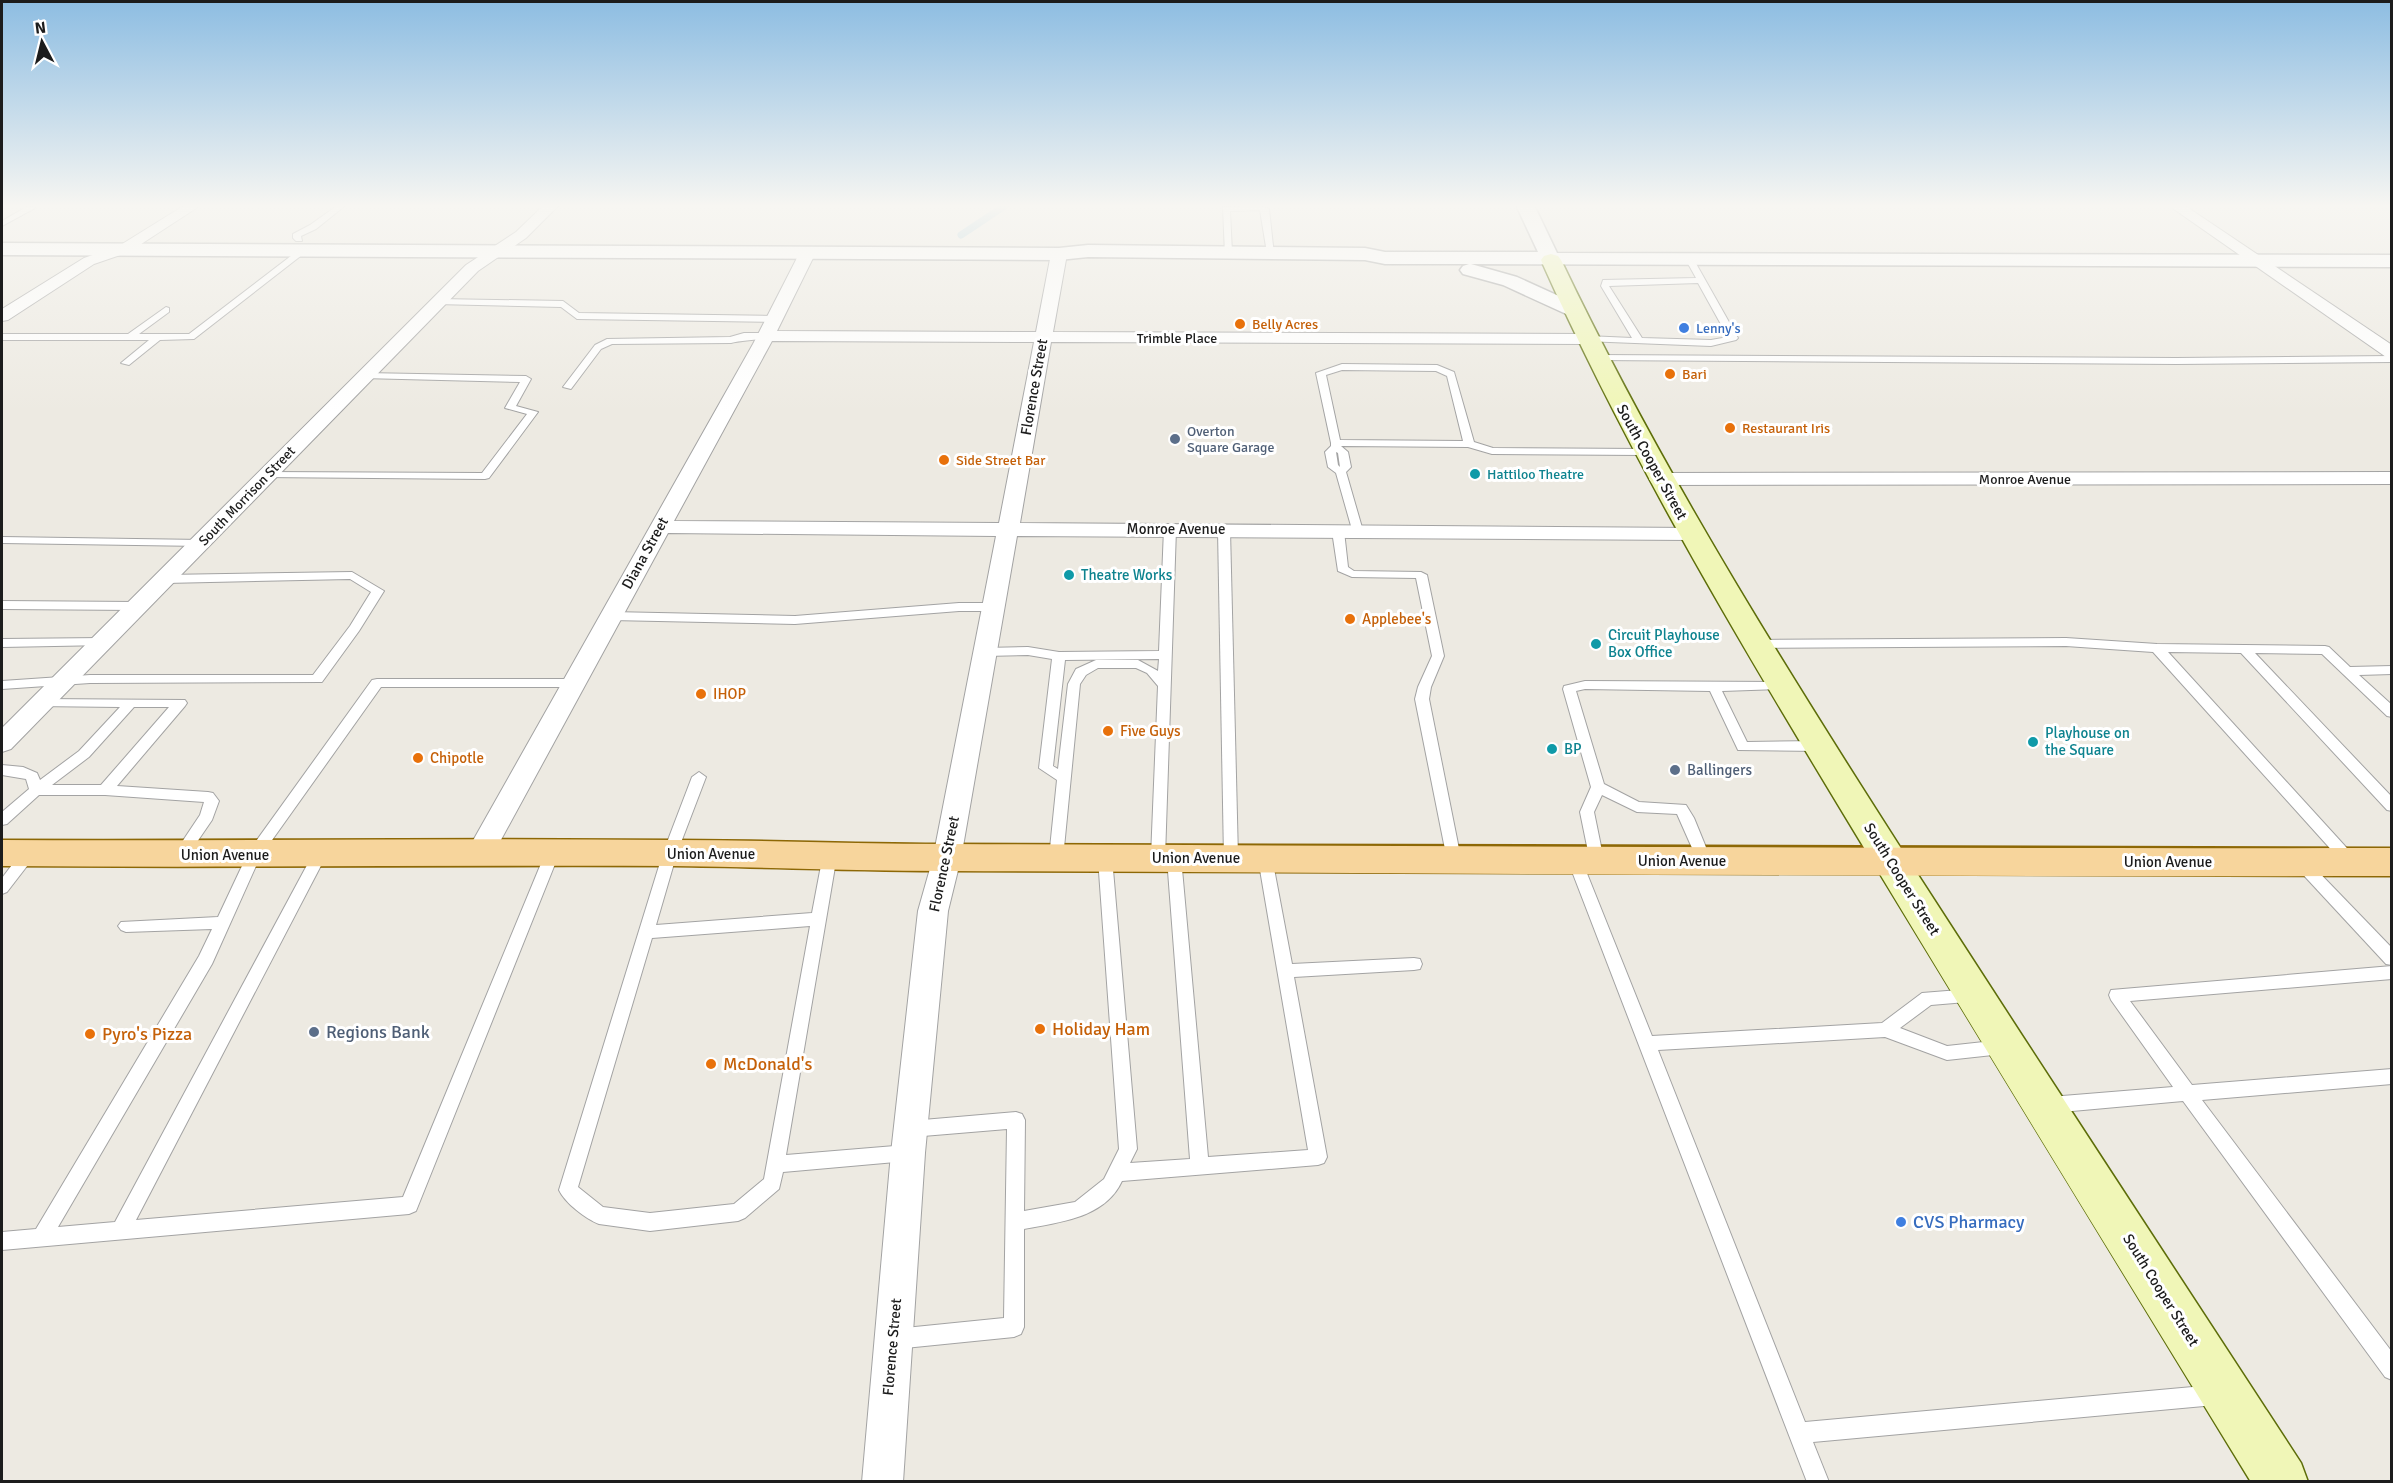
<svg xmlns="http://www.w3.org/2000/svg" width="2393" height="1483" font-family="Signika,sans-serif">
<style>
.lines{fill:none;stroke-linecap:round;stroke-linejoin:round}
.stream{stroke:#a4cad9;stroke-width:7}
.service-casing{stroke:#a3a3a3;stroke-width:2}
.minor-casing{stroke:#a3a3a3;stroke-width:2}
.tertiary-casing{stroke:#a3a3a3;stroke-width:3}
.secondary-casing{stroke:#5d6d09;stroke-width:3}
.primary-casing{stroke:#8d6806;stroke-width:3}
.service{fill:#fff;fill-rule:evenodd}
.minor{fill:#fff;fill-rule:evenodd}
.tertiary{fill:#fff;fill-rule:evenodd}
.secondary{fill:#f0f6b7;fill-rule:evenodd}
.primary{fill:#f7d59c;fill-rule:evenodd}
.food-dot{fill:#e8710a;stroke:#fff;stroke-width:2}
.shop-dot{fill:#3f7fe0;stroke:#fff;stroke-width:2}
.service-dot{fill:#5c6f8a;stroke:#fff;stroke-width:2}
.culture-dot{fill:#0f9aa8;stroke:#fff;stroke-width:2}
.labels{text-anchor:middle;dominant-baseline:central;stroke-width:6;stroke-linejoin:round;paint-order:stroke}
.far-food-label{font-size:14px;fill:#c56008;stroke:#fff;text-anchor:start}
.far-shop-label{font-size:14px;fill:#366cbe;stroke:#fff;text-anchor:start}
.far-street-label{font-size:14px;fill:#1c1c1c;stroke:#fff}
.far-service-label{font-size:14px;fill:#4e5e75;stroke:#fff;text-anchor:start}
.far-culture-label{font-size:14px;fill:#0d838f;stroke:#fff;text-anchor:start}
.street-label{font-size:15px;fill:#1c1c1c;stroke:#fff}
.culture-label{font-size:15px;fill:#0d838f;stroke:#fff;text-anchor:start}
.food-label{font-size:15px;fill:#c56008;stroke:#fff;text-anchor:start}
.service-label{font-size:15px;fill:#4e5e75;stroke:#fff;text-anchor:start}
.near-food-label{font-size:18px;fill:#c56008;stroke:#fff;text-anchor:start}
.near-service-label{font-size:18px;fill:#4e5e75;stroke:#fff;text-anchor:start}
.near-shop-label{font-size:18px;fill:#366cbe;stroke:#fff;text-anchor:start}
</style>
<rect width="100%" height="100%" fill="#edeae2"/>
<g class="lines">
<!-- stream -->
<path class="stream" d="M961,235l45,-30"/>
<!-- service casing -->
<g class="service-casing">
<g id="service">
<path d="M338,205h8l-30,24 -15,7 1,5h-6l-3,-3v-4l17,-9z"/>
<path d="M28,206l7,2 -33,18v-5z"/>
<path d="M1260,206l9,3 5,46 -7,-2 -7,-43 -30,1 2,42 -7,2 -2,-48z"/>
<path d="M300,249l7,2 -113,88 -34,1 -31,25 -8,-2 28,-23h-147v-6h126l38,-27 3,1v4l-30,22h50z"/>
<path d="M1687,258l7,2 44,78 -2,2 -25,6 -127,-5 -2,-2 5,-3 45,2 -31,-52 2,-6 93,-2 -10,-18zM1698,283l30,54 -17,3 -69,-2 -33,-52z"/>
<path d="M438,299l125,2 16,12 196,3 4,3 -4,3 -198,-3 -16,-12 -126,-3v-4z"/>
<path d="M744,333h22l4,3c-5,4 -29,4 -39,7l-119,1 -11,5 -30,40 -8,-2 32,-42 12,-6 123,-2z"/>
<path d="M1597,355l579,3 216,-2v6l-216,2 -582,-4v-4z"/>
<path d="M1342,364l95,1 17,7 20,70 19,6 151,1 5,3 -5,3 -152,-1 -24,-7 -127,-1 7,6 3,15 -5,5 17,59 -6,3 -4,-1 -17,-60 -8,-6 -3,-15 6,-6v-3l-15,-70zM1342,370l94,1 11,5 16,65 -123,-1 -14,-65zM1336,452l2,1 2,14 -2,-2z"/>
<path d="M365,373l161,3 5,3 -15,27 22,6 -49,66 -4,1 -223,-2v-4l4,-1 216,1 45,-59 -22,-6 15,-26 -158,-4 -2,-2z"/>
<path d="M1170,526l6,3 -11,328 -2,4h-10l-2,-4 7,-171 -11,-13 -11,-5h-38l-12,7 -6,9 -17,174 -2,4h-10l-2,-4 8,-78 -18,-12 13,-109 -24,-4 -43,1 -6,-4 6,-4 43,-1 31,5 100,-1 5,-122zM1159,659l-1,12 -20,-11h-42l-20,9 -8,15 -10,85 -5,-3 12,-106z"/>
<path d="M1224,527l6,3 8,328 -2,4h-10l-2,-4 -6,-328z"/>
<path d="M1338,528l6,3 4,36 6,4 67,1 6,3 17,81 -13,31 -2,12 32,160 -2,4h-10l-2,-4 -32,-160 3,-12 14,-31 -16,-78 -64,-1 -14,-6 -6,-40z"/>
<path d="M2,537l200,3 6,3 -6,3 -200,-3z"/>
<path d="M352,572l32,19 -25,40 -37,51 -232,1 -88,6v-8l88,-6h223l37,-49 21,-34 -21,-13 -185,4 -6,-4 6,-4z"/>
<path d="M2,601l134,1 6,4 -6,4 -134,-1z"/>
<path d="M959,603h34l6,4 -6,4h-34l-164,13 -184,-4 -6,-4 6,-4 184,4z"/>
<path d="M103,638l6,4 -2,3 -105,2v-8z"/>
<path d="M2066,638l91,6 168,2 4,1 21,20 42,-1v8l-33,1 33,30v12l-5,-1 -65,-62 -67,-1 137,144v14l-5,-1 -146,-157 -73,-1 187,205 2,4 -2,4h-10l-192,-213 -87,-6 -311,2 -6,-4 6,-4z"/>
<path d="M377,679h197l6,4 -6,4h-193l-121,170 -48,107 -154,263 57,-5 198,-368 2,-4h10l2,4 -191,366 267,-23 142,-343 2,-4h10l2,4 -143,357 -7,3 -407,36v-18l34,-3 163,-273 13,-27 -86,3 -5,-2 -3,-4 3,-4 97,-5 31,-66 123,-171z"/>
<path d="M1585,681l201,1 1,3 -1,3 -5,1 -59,2 25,51 72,-1 7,5 -7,5 -81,-1 -28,-59 -125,-2 -9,2 28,93 35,18 47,3 8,13 18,44 -2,4h-10l-23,-52 -40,-2 -35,-17 -8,17 10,49 -2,4h-10l-2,-4 -10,-49 11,-25 -28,-98 1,-3z"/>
<path d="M40,699l145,1 2,3 -2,3 -68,80 91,6 5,1 6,8 -7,19 -26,38h-10l-2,-4 26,-39 4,-13 -99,-7h-66l-32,29 -5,1v-13l27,-23 -3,-10 -24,-4v-10l21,2 14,6 3,7 39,-29 41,-44 -85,-1 -2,-3zM134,707h35l-68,78h-49l37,-28z"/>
<path d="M699,772l7,5 -29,76 -21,72 156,-12 11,-58 2,-4h10l2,4 -51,300 121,-10 6,2 3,6 -3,6 -6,2 -124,11 -4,17 -34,29 -7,3 -88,10 -51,-7c-13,-5 -34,-21 -40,-34l104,-337 29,-76zM810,926l-46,253 -30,25 -84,9 -47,-6 -25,-20 74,-249z"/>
<path d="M29,848l5,1 2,4 -2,4 -27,35 -5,2v-16l22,-29z"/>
<path d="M1105,852l5,2 2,4 25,291 -7,14 60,-4 -23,-301 2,-4h10l2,4 27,299 100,-7 -50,-292 2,-4h10l2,4 20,106 122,-6 6,1 2,5 -2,5 -6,1 -120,7 33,180 -3,6 -6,2 -196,16c-17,37 -62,41 -98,48v98l-3,7 -7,3 -119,12 -7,-3 -3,-7 3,-7 7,-3 109,-11 3,-189 -96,8 -6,-2 -3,-6 3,-6 6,-2 105,-9 6,2 3,6 -1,91 51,-9 29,-23 15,-30 -21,-291 2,-4z"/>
<path d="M1575,855l5,2 2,4 70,175 230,-13 40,-30 50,-4 6,2 2,5 -2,5 -47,4 -31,23 47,18 55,-6 6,2 2,5 -2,5 -6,2 -55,6 -62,-23 -227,13 147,372 410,-37 7,3 3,7 -3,7 -7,3 -402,37 16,40h-22l-239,-621 2,-4z"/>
<path d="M2301,857l5,2 86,89v17l-6,-1 -90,-97 -2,-4 2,-4z"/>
<path d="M2392,966v13l-262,22 62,84 200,-16v15l-190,16 190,252v28l-7,-3 -202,-276 -133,12 -6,-3 -3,-5 3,-5 6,-3 123,-10 -62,-87 -2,-5 2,-5z"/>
</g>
</g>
<!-- minor casing -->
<g class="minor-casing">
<g id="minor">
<path d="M185,205h16l-72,47 -35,12 -86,56 -6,1v-12l82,-51 35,-12z"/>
<path d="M544,205h15l-33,33 -48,33 -467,478 -9,3v-24l464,-463 50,-33z"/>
<path d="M2168,205h16l208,140v13l-6,-1z"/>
<path d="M808,247l8,5 -39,79 259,1 15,-78 8,-5 8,5 -14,78 534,2 6,1 3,4 -3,4 -6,1 -536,-2 -31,181 672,5 7,2 4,4 -4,4 -7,2 -675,-4 -56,322 -13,53 -23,242 -22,329h-41l29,-329 27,-242 15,-53 63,-322 -328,-3 -178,327 -10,3 -10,-3 -4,-7 287,-509 47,-92zM772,341l262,1 -35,181 -325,-2z"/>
<path d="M2392,472v12l-733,1 -7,-2 -3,-4 3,-4 7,-2z"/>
</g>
</g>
<!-- tertiary casing -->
<g class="tertiary-casing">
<path id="tertiary" d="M1516,205h18l23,48 835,2v12l-921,-3 46,13 66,30 3,5 -3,5 -8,1 -72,-33 -40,-11 -3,-4 3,-4 6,-2h-84l-20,-4 -277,-3 -29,3 -1057,-5v-12l1057,5 29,-3 277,3 20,4h153z"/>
</g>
<!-- secondary casing -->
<g class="secondary-casing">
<path id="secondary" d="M1551,254l7,2 3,4c98,206 218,398 341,590 132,205 266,409 399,613l7,19h-57c-129,-210 -258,-420 -385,-631 -117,-193 -233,-385 -325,-591l3,-4z"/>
</g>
<!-- primary casing -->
<g class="primary-casing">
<path id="primary" d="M2,840c224,1 448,-2 672,0 92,0 185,4 277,4 480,2 960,5 1441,4v28c-481,1 -961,-3 -1441,-5 -92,0 -185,-4 -277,-5 -224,-1 -448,2 -672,0z"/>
</g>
<!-- service -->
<use href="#service" class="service"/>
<!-- minor -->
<use href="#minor" class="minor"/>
<!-- tertiary -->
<use href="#tertiary" class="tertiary"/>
<!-- secondary -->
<use href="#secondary" class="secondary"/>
<!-- primary -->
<use href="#primary" class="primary"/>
</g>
<!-- sky -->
<linearGradient id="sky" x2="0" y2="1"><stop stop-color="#8dbde2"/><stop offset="0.5" stop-color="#f7f6f2"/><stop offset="1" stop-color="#f7f6f2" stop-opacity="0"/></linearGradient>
<rect width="2393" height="412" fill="url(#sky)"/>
<!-- markers -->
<g class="food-dot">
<circle cx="1240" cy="324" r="6"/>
<circle cx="1670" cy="374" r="6"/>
<circle cx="1730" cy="428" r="6"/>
<circle cx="944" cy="460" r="6"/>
<circle cx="1350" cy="619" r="6"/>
<circle cx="701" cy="694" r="6"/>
<circle cx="1108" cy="731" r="6"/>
<circle cx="418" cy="758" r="6"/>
<circle cx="1040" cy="1029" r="6"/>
<circle cx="90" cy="1034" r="6"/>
<circle cx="711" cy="1064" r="6"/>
</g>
<g class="shop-dot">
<circle cx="1684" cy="328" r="6"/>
<circle cx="1901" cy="1222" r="6"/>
</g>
<g class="service-dot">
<circle cx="1175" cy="439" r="6"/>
<circle cx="1675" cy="770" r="6"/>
<circle cx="314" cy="1032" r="6"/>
</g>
<g class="culture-dot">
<circle cx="1475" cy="474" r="6"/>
<circle cx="1069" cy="575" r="6"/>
<circle cx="1596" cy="644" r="6"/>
<circle cx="2033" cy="742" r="6"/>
<circle cx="1552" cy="749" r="6"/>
</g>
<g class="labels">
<!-- far-food labels -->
<g class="far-food-label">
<text x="1252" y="324">Belly Acres</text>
<text x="1682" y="374">Bari</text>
<text x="1742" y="428">Restaurant Iris</text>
<text x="956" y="460">Side Street Bar</text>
</g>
<!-- far-shop labels -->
<g class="far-shop-label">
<text x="1696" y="328">Lenny's</text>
</g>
<!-- far-street labels -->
<g class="far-street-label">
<text x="1177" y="338">Trimble Place</text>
<text x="2025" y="479">Monroe Avenue</text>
<text transform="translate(247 496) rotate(-46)">South Morrison Street</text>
</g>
<!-- far-service labels -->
<g class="far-service-label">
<text x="1187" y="431">Overton<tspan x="1187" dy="16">Square Garage</tspan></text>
</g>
<!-- far-culture labels -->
<g class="far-culture-label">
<text x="1487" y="474">Hattiloo Theatre</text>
</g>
<!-- street labels -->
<g class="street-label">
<text transform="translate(1034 387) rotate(-80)">Florence Street</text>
<text transform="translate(1652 462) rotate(61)">South Cooper Street</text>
<text x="1176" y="529">Monroe Avenue</text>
<text transform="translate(645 553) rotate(-61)">Diana Street</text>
<text x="711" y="854">Union Avenue</text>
<text x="225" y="855">Union Avenue</text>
<text x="1196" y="858">Union Avenue</text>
<text x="1682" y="861">Union Avenue</text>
<text x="2168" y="862">Union Avenue</text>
<text transform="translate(944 864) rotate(-78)">Florence Street</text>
<text transform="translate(1902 879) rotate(58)">South Cooper Street</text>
<text transform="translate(2161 1290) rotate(58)">South Cooper Street</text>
<text transform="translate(892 1347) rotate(-85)">Florence Street</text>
</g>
<!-- culture labels -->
<g class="culture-label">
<text x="1081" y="575">Theatre Works</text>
<text x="1608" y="635">Circuit Playhouse<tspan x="1608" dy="17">Box Office</tspan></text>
<text x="2045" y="733">Playhouse on<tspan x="2045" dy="17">the Square</tspan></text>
<text x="1564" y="749">BP</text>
</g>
<!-- food labels -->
<g class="food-label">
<text x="1362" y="619">Applebee's</text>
<text x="713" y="694">IHOP</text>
<text x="1120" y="731">Five Guys</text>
<text x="430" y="758">Chipotle</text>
</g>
<!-- service labels -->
<g class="service-label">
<text x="1687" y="770">Ballingers</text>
</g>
<!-- near-food labels -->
<g class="near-food-label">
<text x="1052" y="1029">Holiday Ham</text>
<text x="102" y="1034">Pyro's Pizza</text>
<text x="723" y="1064">McDonald's</text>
</g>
<!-- near-service labels -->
<g class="near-service-label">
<text x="326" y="1032">Regions Bank</text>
</g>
<!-- near-shop labels -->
<g class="near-shop-label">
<text x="1913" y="1222">CVS Pharmacy</text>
</g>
</g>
<!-- border -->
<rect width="2393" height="1483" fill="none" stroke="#1c1c1c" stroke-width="6"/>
<!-- north arrow -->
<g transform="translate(42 42) rotate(353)" stroke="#ffffff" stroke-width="4.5" paint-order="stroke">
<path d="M0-4.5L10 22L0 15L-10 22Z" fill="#1c1c1c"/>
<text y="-9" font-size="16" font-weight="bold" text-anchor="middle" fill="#1c1c1c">N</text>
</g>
</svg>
